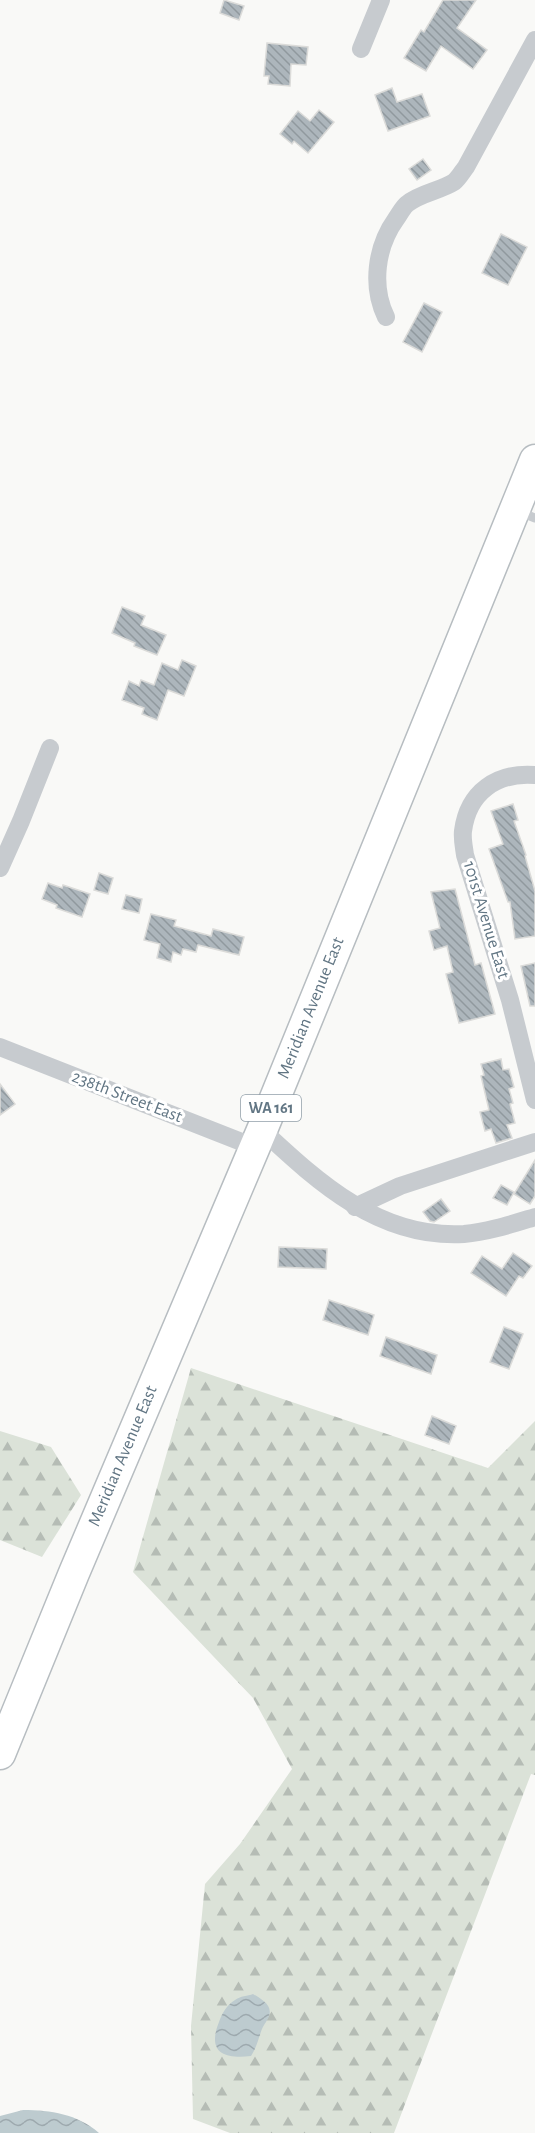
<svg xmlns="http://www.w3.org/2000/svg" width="535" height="2133" font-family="'Alegreya Sans',sans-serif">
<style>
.forest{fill:url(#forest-firs)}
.water{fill:url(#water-waves)}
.building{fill:url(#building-back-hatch);stroke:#dbdbd9;stroke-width:1.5}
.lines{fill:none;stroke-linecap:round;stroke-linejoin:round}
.primary-casing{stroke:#b7bdc1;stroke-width:33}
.service{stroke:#c7cbcf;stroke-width:9}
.minor{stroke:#c7cbcf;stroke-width:18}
.primary{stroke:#fff;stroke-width:30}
.labels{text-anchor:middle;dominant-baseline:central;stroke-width:6;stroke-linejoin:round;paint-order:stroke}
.shield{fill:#fff;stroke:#919fa9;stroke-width:1.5}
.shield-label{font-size:16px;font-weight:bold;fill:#627684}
.street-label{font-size:18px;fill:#627684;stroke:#fff}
</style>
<defs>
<pattern id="forest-firs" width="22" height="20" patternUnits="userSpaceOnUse" patternTransform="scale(1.5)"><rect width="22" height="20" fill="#dbe2d8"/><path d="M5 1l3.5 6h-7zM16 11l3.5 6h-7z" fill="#b5bcb5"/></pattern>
<pattern id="water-waves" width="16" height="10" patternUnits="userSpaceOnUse" patternTransform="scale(1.5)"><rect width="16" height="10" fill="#bdcbcf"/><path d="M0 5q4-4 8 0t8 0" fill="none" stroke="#9da9ae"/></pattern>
<pattern id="building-back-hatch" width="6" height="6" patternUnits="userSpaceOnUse" patternTransform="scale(1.5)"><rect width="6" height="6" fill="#adb6bc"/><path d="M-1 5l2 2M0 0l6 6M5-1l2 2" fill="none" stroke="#90999e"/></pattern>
</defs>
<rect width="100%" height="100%" fill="#f9f9f7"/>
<!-- forest -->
<g class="forest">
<path d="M191,1368l297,100 47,-47v354l-4,-1 -137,359h-164l-37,-14 -2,-93 14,-142 35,-40 52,-75 -39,-71 -120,-126z"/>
<path d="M0,1431l51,16 30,48 -39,62 -42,-17z"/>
</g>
<!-- water -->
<g class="water">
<path d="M253,1994c8,5 20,11 16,22 -1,4 -5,8 -7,13 -4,10 -5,18 -11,27 -28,3 -44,-4 -32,-34 3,-9 8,-17 16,-22 5,-4 13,-4 18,-6z"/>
<path d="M23,2110c28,0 54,4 76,23h-99v-17z"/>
</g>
<!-- building -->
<g class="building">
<path d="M224,0l20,6 -5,14 -19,-7z"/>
<path d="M443,0h33l-19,28 30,22 -14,19 -32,-23 -15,25 -22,-13 17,-28 3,2z"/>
<path d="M267,43l41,4 -2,18 -15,-1 -1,22 -22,-2 1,-8h-5z"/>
<path d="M392,88l5,14 25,-8 8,22 -42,15 -13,-36z"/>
<path d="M319,110l15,12 -26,31 -14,-12 -2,3 -12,-10 18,-23 12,10z"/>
<path d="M423,159l8,11 -14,10 -8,-11z"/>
<path d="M501,234l26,13 -19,38 -26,-12z"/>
<path d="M424,303l18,9 -20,40 -19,-10z"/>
<path d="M122,607l23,9 -4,9 25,10 -9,20 -23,-9 1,-3 -23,-10z"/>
<path d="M182,660l14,6 -12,30 -16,-6 -11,30 -15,-6 2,-6 -22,-8 7,-19 10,5 2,-6 13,5 8,-22 16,7z"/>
<path d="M513,804l5,16 -4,1 12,34 -1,1 10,35v45l-20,3 -5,-37h-2l-19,-53 14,-5 -12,-33z"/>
<path d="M99,873l14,5 -5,16 -14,-4z"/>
<path d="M48,883l14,5 1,-3 27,9 -8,23 -26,-9 1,-3 -15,-6z"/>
<path d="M455,889l20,76 6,-2 14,51 -36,9 -13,-49 7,-2 -6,-26 -13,4 -5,-19 11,-3 -9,-36z"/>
<path d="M126,895l16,4 -3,14 -17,-4z"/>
<path d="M151,914l25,6 -2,6 37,10 2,-7 31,8 -5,18 -41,-10 -2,7 -13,-3 -2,6 -8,-3 -2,10 -14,-4 3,-14 -16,-4z"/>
<path d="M535,963v43h-5l-9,-40z"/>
<path d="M501,1059l2,11 6,-1 5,18 -5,2 4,14 -3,1 5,19 -8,2 5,13 -16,5 -5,-14 -6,2 -5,-19 9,-2 -8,-34 3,-1 -3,-11z"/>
<path d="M0,1084l15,20 -15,11z"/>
<path d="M535,1160v36l-5,8 -16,-10z"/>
<path d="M501,1185l13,7 -7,13 -14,-7z"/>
<path d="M441,1199l9,12 -16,11 -4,-1 -7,-9z"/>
<path d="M279,1247l48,2 -1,20 -48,-2z"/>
<path d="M513,1253l19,13 -9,12 -4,-2 -13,20 -35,-23 11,-17 20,13z"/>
<path d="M329,1300l45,15 -6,20 -45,-15z"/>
<path d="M504,1327l19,7 -14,35 -19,-7z"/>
<path d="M386,1337l51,18 -6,19 -51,-18z"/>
<path d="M432,1416l24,10 -7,18 -24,-9z"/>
</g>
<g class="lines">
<!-- primary casing -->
<g class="primary-casing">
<path id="primary" d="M0,1754l74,-181 188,-443 273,-670"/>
</g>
<!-- service -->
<path class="service" d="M518,511l17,7"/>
<!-- minor -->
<g class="minor">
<path d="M361,49l20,-49"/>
<path d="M386,317c-15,-31 -10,-70 10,-98 3,-4 7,-12 11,-15 13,-11 33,-13 47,-22 5,-4 8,-10 12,-15l69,-127"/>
<path d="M535,775c-38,-3 -67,17 -72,56 -1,8 1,16 2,24l45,145 25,100"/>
<path d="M0,868l21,-47 29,-73"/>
<path d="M0,1047l254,100"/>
<path d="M262,1130c57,53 118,109 202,104 24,-2 48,-10 71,-17"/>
<path d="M355,1207l45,-21 135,-44"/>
</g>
<!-- primary -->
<use href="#primary" class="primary"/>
</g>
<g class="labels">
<!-- shield labels -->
<rect class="shield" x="241" y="1095" width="60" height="26" rx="4.5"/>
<g class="shield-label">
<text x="271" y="1108">WA 161</text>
</g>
<!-- street labels -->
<g class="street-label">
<text transform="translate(486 920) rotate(73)">101st Avenue East</text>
<text transform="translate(311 1008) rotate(-68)">Meridian Avenue East</text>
<text transform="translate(127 1097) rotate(21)">238th Street East</text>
<text transform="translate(123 1456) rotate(-67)">Meridian Avenue East</text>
</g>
</g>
</svg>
